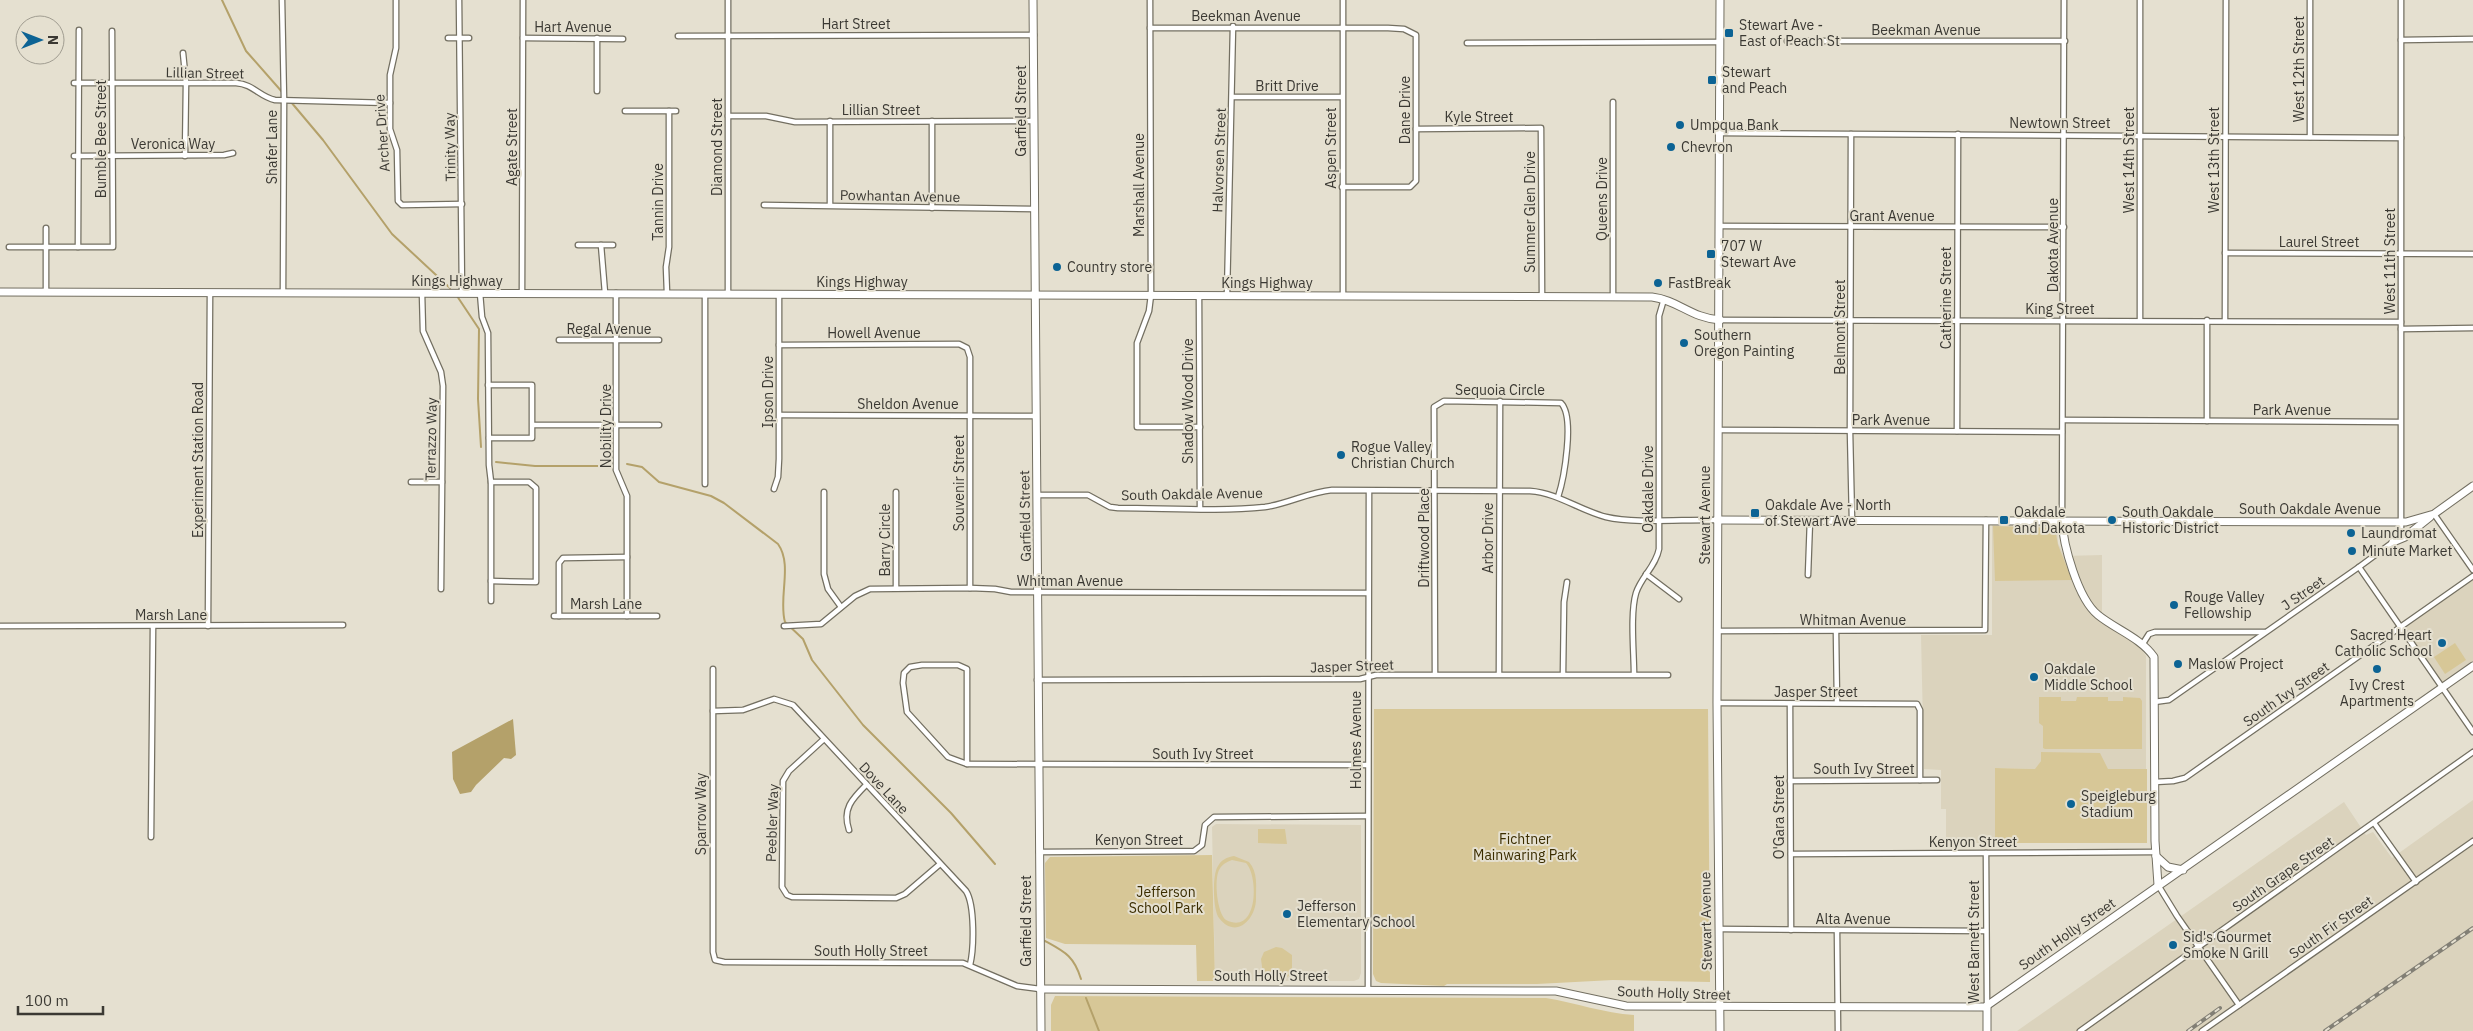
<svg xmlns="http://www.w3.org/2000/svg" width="2473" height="1031" font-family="'IBM Plex Sans',sans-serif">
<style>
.built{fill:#dbd3bd}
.green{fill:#d7c797;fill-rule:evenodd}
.water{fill:#b4a16a}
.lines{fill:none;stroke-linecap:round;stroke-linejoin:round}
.stream{stroke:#b4a16a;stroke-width:2}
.street-casing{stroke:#736f61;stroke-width:7}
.secondary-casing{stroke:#736f61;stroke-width:9}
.street{stroke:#fff;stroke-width:4.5}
.secondary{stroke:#fff;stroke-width:7}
.rail-casing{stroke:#827f75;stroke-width:4}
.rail{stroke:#e5e0d0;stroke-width:2;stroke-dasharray:5.5;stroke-linecap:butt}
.poi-dot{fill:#0c6394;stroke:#e5e0d0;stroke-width:2}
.labels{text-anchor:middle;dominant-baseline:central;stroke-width:4;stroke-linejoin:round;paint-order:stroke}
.street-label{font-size:14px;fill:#3b3933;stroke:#e5e0d0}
.poi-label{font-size:14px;fill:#3b3933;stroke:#e5e0d0;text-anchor:start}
.park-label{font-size:14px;fill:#3b2d00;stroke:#e5e0d0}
</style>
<rect width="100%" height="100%" fill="#e5e0d0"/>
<!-- built -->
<g class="built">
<path d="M1992,522l62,2 3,6 1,13 6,13 38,-1v66l37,24 7,11v113h-38l-67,-16v8l-5,8 -41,-1v75h-49v-34h-5v-39l-17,-1 -3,-134h71z"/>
<path d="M2473,576v90l-32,22 -41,-60z"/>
<path d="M2473,800v231h-456l327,-229 22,33 7,-3 19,26z"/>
<path d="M1216,824l145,1v148l-2,6 -5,2h-139l-3,-154z"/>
</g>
<!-- green -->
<g class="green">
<path d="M1993,526l62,2 3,17 14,35 -77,1z"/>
<path d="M2455,643l11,17 -21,14 -11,-17z"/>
<path d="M2039,697h22v4h15l1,-4h31v4h15v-4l17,1 2,3v48h-97l-2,-1v-22l-4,-3z"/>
<path d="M1374,709h334l2,273 -97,-2 -76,4h-90l-3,2 -63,-3 -5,-2 -3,-7z"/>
<path d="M2041,752l59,1 8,16h39v74h-152v-75l40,1 6,-8z"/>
<path d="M1258,829h27l2,15 -29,-1z"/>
<path d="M1212,855l3,126h-18l-1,-36 -131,-1 -19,-6 -1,-75 5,-6z"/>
<path d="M1234,856l15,6c9,10 7,24 7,37 0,20 -20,41 -37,19 -6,-8 -7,-44 -1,-52 3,-6 9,-9 16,-10zM1232,860l14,3c13,14 12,73 -20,57 -9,-7 -12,-40 -7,-50 3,-6 8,-8 13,-10z"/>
<path d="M1276,947l6,1 10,7v18l-5,4 -24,-3 -2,-15 3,-7z"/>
<path d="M1055,996l491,2c30,5 58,15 88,17v16h-583v-26z"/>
</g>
<!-- water -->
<path class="water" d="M513,719l3,36 -5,4 -7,-1 -28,27 -5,7 -11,2 -7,-15 -1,-27z"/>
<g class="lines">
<!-- stream -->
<g class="stream">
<path d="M222,0l24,51 37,42"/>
<path d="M291,102l32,38 69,94 58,54"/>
<path d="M457,296l22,33 -1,70 3,48"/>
<path d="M496,462l39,4h73"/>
<path d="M627,464l15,3 17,15 52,14 13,7 54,41c15,21 0,54 7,78l18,17 9,21 51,65 88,88 44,51"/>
<path d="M1045,941c20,11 29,15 36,38"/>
<path d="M1086,998l13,33"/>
</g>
<!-- street casing -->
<g class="street-casing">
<g id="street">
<path d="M282,0l2,100 -1,193"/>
<path d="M396,0v48l-6,27v54l7,21 1,51 4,4 60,-1"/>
<path d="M459,0l3,293"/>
<path d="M1150,0l1,295 -2,16 -12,32v84h63"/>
<path d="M1343,0v296"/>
<path d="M1150,28h238l16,1 12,6v146l-6,6h-68"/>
<path d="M678,36l356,-1"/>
<path d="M448,38h21"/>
<path d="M523,38l100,1"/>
<path d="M597,38v53"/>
<path d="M2401,40l72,-1"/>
<path d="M1787,41h278"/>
<path d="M1467,43l253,-1"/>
<path d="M183,53l3,30 -1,73"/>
<path d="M74,83h162c17,1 24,14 39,17l115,3"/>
<path d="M1233,97h109"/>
<path d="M625,111h51"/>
<path d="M728,116h38l29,6 239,-1"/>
<path d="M932,121v87"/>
<path d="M1416,129l125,-1 1,168"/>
<path d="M1720,133l681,5"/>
<path d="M1851,134l-1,297 2,89"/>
<path d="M2310,137v-137"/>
<path d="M74,156l150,-1 9,-2"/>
<path d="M764,205l270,4"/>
<path d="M830,205v-84"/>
<path d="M1720,226l344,1"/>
<path d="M46,228v64"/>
<path d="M578,245h35"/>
<path d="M601,245l4,48"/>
<path d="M9,247h104l-1,-216"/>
<path d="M78,247l1,-217"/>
<path d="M2225,253l248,1"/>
<path d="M422,293l1,38 18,41 2,14 -2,203"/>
<path d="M480,293l2,24 6,16 1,132 2,17v119"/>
<path d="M616,293v177l11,26v120"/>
<path d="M667,293l-1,-26 3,-20v-136"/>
<path d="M522,294l1,-294"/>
<path d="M705,294v190"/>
<path d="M728,294v-294"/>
<path d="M1199,295l1,213"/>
<path d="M1227,295l6,-269"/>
<path d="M1613,296v-194"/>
<path d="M1720,320l681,2"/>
<path d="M2140,320v-320"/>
<path d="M2207,320v101"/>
<path d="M2225,321l1,-321"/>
<path d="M2401,329l72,-1"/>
<path d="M559,340h100"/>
<path d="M779,345l180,-1 8,4 3,9v231"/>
<path d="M488,385h44v53h-43"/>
<path d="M780,415l256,1"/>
<path d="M2063,420l337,2"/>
<path d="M533,425h126"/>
<path d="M1719,430l343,2"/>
<path d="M1957,431l1,-297"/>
<path d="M411,482h31"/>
<path d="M774,489l4,-12 1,-18v-165"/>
<path d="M824,492v82l4,15 13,18"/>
<path d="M896,492v96"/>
<path d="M1037,495h51l22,12 8,1c48,0 100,4 147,-1 23,-3 44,-15 67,-17l198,1c28,2 49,19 76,26 29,7 80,2 111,3"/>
<path d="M2434,514l39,56"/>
<path d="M2062,520l2,-520"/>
<path d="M2359,567l114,165"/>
<path d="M1646,574l33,25"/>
<path d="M1808,575l2,-55"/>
<path d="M491,581l45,1v-94l-7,-6h-38"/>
<path d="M554,616h103"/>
<path d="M559,616v-53l4,-5 64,-1"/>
<path d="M0,626l343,-1"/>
<path d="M208,626l2,-333"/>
<path d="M784,626l37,-2 34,-28 15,-7 100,-1 25,1 16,3 357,1"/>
<path d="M1717,631l268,-1 1,-110"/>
<path d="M1836,631l1,72"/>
<path d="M2142,645l7,-11 6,-2h110"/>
<path d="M922,665h36l9,4v95l-19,-7 -41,-45 -4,-29 1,-10 6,-6z"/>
<path d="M713,669v283l2,8 9,2 239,1 54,23 23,3"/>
<path d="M1435,674l-1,-267 10,-6 117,2c14,14 3,76 -3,94"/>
<path d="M1499,674l1,-273"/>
<path d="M1563,674l1,-72 3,-20"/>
<path d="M1634,674c0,-21 -4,-61 2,-81 5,-16 20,-27 23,-44v-233l5,-17"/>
<path d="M1037,680l323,-1 16,-4h292"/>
<path d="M2154,702l15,-2 190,-133 34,-25 8,-10v-532"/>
<path d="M1717,703l200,1 3,6v70"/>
<path d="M1790,704l1,226"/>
<path d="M713,711l30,-1 31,-11 19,6 173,186c9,14 8,58 4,74"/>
<path d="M824,739l-35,32 -6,10 -1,106 5,8 5,2 104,1 9,-4 35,-30"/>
<path d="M967,764l400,1"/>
<path d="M1790,781l147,-1"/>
<path d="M2155,782l18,-1 12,-3 288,-202"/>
<path d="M2374,823l42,59"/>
<path d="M849,830c-7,-21 3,-31 17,-45"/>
<path d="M151,837l2,-210"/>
<path d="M1039,852l155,-1 8,-6 3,-20 9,-8 153,-1"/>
<path d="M1986,853l1,153"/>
<path d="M1791,854l364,-2"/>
<path d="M2158,885l19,31 62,89"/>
<path d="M1719,929l267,2"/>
<path d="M1837,930l1,101"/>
<path d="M1368,990l1,-499"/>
<path d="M2080,1031l393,-279"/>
<path d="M2202,1031l271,-190"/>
</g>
</g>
<!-- secondary casing -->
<g class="secondary-casing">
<g id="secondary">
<path d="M1033,0l8,1031"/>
<path d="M1720,0l-3,703 3,328"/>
<path d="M0,292l1652,5c26,3 39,21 68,23"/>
<path d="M1717,520l689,2 28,-8 39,-28"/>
<path d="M2062,520c1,25 16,79 36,95 17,14 43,23 56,42l1,184 3,44"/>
<path d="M2393,542l12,-5 25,-20"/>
<path d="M2156,856l12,11 15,3"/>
<path d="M1040,989l516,2 70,15 359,1 488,-341"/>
<path d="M1987,1031v-25"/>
</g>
</g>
<!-- street -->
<use href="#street" class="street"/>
<!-- secondary -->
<use href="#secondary" class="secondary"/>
<!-- rail casing -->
<g class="rail-casing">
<g id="rail">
<path d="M2188,1031l32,-23"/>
<path d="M2325,1031l148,-103"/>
</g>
</g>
<!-- rail -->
<use href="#rail" class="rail"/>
</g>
<!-- markers -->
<g class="poi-dot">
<rect x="1724" y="28" width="10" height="10" rx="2.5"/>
<rect x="1707" y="75" width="10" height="10" rx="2.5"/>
<circle cx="1680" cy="125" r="5"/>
<circle cx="1671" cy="147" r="5"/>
<rect x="1706" y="249" width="10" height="10" rx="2.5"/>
<circle cx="1057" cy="267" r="5"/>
<circle cx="1658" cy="283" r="5"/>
<circle cx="1684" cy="343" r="5"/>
<circle cx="1341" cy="455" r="5"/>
<rect x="1750" y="508" width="10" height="10" rx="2.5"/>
<rect x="1999" y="515" width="10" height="10" rx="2.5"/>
<circle cx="2112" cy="520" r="5"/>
<circle cx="2351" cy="533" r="5"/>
<circle cx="2352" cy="551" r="5"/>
<circle cx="2174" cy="605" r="5"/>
<circle cx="2442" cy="643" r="5"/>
<circle cx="2178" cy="664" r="5"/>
<circle cx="2377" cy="669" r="5"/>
<circle cx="2034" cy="677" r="5"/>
<circle cx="2071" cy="804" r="5"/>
<circle cx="1287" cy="914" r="5"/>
<circle cx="2173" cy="945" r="5"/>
</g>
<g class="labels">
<!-- street labels -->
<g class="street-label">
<text x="1246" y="16">Beekman Avenue</text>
<text x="856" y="24">Hart Street</text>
<text x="573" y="27">Hart Avenue</text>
<text x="1926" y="30">Beekman Avenue</text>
<text transform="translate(2299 69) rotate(-90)">West 12th Street</text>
<text transform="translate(205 73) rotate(1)">Lillian Street</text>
<text x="1287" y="86">Britt Drive</text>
<text x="881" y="110">Lillian Street</text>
<text transform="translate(1405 110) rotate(-90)">Dane Drive</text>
<text transform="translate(1021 111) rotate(-90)">Garfield Street</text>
<text x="1479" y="117">Kyle Street</text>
<text x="2060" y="123">Newtown Street</text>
<text transform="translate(382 133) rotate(-94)">Archer Drive</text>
<text transform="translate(101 139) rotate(-90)">Bumble Bee Street</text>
<text x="173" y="144">Veronica Way</text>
<text transform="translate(272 147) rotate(-90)">Shafer Lane</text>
<text transform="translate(450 147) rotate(-91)">Trinity Way</text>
<text transform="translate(512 147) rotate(-90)">Agate Street</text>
<text transform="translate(717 147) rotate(-90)">Diamond Street</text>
<text transform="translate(1331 148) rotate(-90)">Aspen Street</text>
<text transform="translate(1219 160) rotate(-88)">Halvorsen Street</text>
<text transform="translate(2129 160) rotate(-90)">West 14th Street</text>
<text transform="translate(2214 160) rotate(-90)">West 13th Street</text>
<text transform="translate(1139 185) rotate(-90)">Marshall Avenue</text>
<text transform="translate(900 196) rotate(1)">Powhantan Avenue</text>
<text transform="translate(1602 199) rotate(-90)">Queens Drive</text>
<text transform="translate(658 202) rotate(-90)">Tannin Drive</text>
<text transform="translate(1530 212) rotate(-90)">Summer Glen Drive</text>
<text x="1892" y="216">Grant Avenue</text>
<text x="2319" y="242">Laurel Street</text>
<text transform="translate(2053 245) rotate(-90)">Dakota Avenue</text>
<text transform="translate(2390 261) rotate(-90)">West 11th Street</text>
<text x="457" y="281">Kings Highway</text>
<text x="862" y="282">Kings Highway</text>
<text x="1267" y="283">Kings Highway</text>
<text transform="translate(1946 298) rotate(-90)">Catherine Street</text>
<text x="2060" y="309">King Street</text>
<text transform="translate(1840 327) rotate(-90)">Belmont Street</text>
<text x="609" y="329">Regal Avenue</text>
<text x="874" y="333">Howell Avenue</text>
<text x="1500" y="390">Sequoia Circle</text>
<text transform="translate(768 392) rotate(-90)">Ipson Drive</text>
<text transform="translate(1188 401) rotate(-90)">Shadow Wood Drive</text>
<text x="908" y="404">Sheldon Avenue</text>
<text x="2292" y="410">Park Avenue</text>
<text x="1891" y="420">Park Avenue</text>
<text transform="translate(606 426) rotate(-90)">Nobility Drive</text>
<text transform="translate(431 439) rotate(-89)">Terrazzo Way</text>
<text transform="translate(198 460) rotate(-90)">Experiment Station Road</text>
<text transform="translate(959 483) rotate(-90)">Souvenir Street</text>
<text transform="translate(1648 489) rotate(-90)">Oakdale Drive</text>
<text transform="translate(1192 494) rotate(-1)">South Oakdale Avenue</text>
<text x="2310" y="509">South Oakdale Avenue</text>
<text transform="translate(1705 515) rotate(-90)">Stewart Avenue</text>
<text transform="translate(1025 516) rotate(-91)">Garfield Street</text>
<text transform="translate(1424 538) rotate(-90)">Driftwood Place</text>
<text transform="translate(1488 538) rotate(-90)">Arbor Drive</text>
<text transform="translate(885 540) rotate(-90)">Barry Circle</text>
<text x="1070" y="581">Whitman Avenue</text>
<text transform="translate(2303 593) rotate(-35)">J Street</text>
<text x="606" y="604">Marsh Lane</text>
<text x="171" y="615">Marsh Lane</text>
<text x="1853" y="620">Whitman Avenue</text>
<text transform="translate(1352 666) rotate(-2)">Jasper Street</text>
<text x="1816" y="692">Jasper Street</text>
<text transform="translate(2286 694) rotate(-35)">South Ivy Street</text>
<text transform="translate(1356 740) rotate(-90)">Holmes Avenue</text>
<text x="1203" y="754">South Ivy Street</text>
<text x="1864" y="769">South Ivy Street</text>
<text transform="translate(884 788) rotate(47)">Dove Lane</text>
<text transform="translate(701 814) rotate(-90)">Sparrow Way</text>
<text transform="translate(1779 817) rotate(-90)">O'Gara Street</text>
<text transform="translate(772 823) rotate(-88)">Peebler Way</text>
<text x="1139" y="840">Kenyon Street</text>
<text x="1973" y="842">Kenyon Street</text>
<text transform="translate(2283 874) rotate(-35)">South Grape Street</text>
<text x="1853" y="919">Alta Avenue</text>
<text transform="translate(1026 921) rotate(-90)">Garfield Street</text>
<text transform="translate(1706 921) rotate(-91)">Stewart Avenue</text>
<text transform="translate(2331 927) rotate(-35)">South Fir Street</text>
<text transform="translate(2067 934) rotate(-35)">South Holly Street</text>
<text transform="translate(1974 942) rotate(-90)">West Barnett Street</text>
<text x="871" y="951">South Holly Street</text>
<text x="1271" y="976">South Holly Street</text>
<text transform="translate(1674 993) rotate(2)">South Holly Street</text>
</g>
<!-- poi labels -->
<g class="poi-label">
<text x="1739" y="25">Stewart Ave -<tspan x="1739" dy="16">East of Peach St</tspan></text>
<text x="1722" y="72">Stewart<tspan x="1722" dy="16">and Peach</tspan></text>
<text x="1690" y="125">Umpqua Bank</text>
<text x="1681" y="147">Chevron</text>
<text x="1721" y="246">707 W<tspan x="1721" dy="16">Stewart Ave</tspan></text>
<text x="1067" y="267">Country store</text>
<text x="1668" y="283">FastBreak</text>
<text x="1694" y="335">Southern<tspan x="1694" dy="16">Oregon Painting</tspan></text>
<text x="1351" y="447">Rogue Valley<tspan x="1351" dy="16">Christian Church</tspan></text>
<text x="1765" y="505">Oakdale Ave - North<tspan x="1765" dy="16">of Stewart Ave</tspan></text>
<text x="2014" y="512">Oakdale<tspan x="2014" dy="16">and Dakota</tspan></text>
<text x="2122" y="512">South Oakdale<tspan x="2122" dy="16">Historic District</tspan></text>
<text x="2361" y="533">Laundromat</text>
<text x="2362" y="551">Minute Market</text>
<text x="2184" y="597">Rouge Valley<tspan x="2184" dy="16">Fellowship</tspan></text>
<text x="2432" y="635" text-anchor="end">Sacred Heart<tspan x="2432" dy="16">Catholic School</tspan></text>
<text x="2188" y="664">Maslow Project</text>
<text x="2044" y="669">Oakdale<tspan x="2044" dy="16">Middle School</tspan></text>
<text x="2377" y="685" text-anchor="middle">Ivy Crest<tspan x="2377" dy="16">Apartments</tspan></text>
<text x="2081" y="796">Speigleburg<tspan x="2081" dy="16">Stadium</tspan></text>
<text x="1297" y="906">Jefferson<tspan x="1297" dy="16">Elementary School</tspan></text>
<text x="2183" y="937">Sid's Gourmet<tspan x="2183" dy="16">Smoke N Grill</tspan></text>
</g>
<!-- park labels -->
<g class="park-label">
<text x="1525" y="839">Fichtner<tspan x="1525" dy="16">Mainwaring Park</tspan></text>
<text x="1166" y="892">Jefferson<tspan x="1166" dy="16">School Park</tspan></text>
</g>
</g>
<!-- north arrow -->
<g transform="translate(40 40) rotate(90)"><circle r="24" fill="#e5e0d0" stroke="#a19d91"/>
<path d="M0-4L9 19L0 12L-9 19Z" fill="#0c6394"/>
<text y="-8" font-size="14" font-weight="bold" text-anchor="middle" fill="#3b3933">N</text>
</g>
<!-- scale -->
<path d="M18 1006v8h85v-8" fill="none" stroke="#3b3933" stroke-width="2.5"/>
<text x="25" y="1006" font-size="15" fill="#3b3933" stroke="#e5e0d0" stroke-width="4" paint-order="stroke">100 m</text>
</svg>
